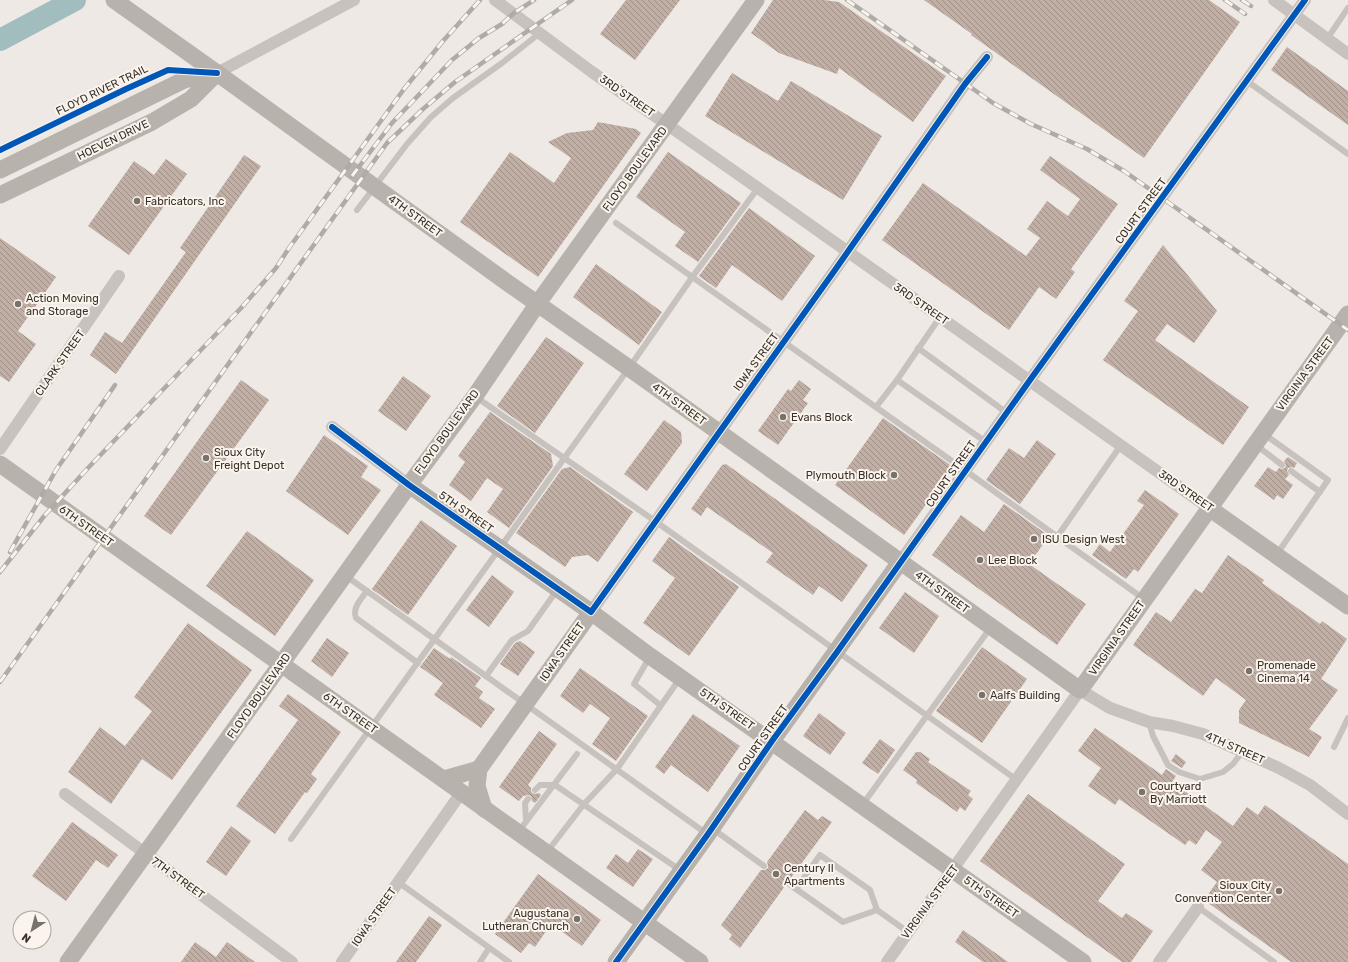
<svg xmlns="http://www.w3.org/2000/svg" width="1348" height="962" font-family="Rubik,sans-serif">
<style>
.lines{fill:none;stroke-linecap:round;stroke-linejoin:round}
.river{stroke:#a1bdbe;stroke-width:22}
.building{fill:url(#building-back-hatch)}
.lane{stroke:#c7c2bd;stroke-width:6}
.street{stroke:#c7c2bd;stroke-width:12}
.secondary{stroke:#b8b2ad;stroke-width:17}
.rail-casing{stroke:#afaba7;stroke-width:4.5}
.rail{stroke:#faf4ec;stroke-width:3;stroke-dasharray:9;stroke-linecap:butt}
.cycleway-casing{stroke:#faf4ec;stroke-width:8}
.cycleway{stroke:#0057b8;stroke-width:6}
.poi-dot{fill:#78716c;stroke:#faf4ec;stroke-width:1.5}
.labels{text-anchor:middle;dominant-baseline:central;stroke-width:4;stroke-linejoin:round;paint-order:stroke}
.street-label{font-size:11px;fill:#39302b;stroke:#faf4ec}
.poi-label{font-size:11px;fill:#39302b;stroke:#faf4ec;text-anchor:start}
</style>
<defs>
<pattern id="building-back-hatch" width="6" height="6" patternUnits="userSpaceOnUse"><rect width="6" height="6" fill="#c1afa6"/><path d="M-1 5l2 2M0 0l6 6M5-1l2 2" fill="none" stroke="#9e8f87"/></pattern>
</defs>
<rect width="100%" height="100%" fill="#eee9e4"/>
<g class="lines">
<!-- river -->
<path class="river" d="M0,40l75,-40"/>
</g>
<!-- building -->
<g class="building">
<path d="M626,0h54l-45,60 -35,-26z"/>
<path d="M773,0h51l15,2 107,74 -33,46 -74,-54 -2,6 -58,-21 -28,-20z"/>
<path d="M924,0h285l31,22 -96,136 -173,-123 1,-1z"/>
<path d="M1287,47l61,44v34l-77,-55z"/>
<path d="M732,73l46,28 13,-20 91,55 -39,64 -138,-84z"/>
<path d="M598,122l38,7 5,4 -103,144 -78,-55 50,-70 44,31 17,-25 -23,-16 19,-9 26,-3z"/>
<path d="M668,152l73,51 -43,59 -23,-16 10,-14 -49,-35z"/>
<path d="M244,155l17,11 -145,208 -26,-19 15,-23 17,11 64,-91 -6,-4z"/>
<path d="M1050,156l68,48 -47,65 4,3 -19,27 -17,-12 -30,43 -127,-90 41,-57 103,73 14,-18 -13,-9 20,-28 21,15 12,-17 -40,-29z"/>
<path d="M166,159l21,15 -58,81 -41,-29 46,-65 20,14z"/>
<path d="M749,208l66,48 -33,45 -50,-36 -16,23 -17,-12z"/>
<path d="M0,238l56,39 -38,54 18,13 -27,38 -9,-6z"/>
<path d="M1163,245l54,66 -23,32 -27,-19 -12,16 94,67 -26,38 -120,-85 35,-49 -14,-10z"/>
<path d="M596,264l66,48 -23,33 -66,-48z"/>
<path d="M546,337l38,26 -49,70 -38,-27z"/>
<path d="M403,376l28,20 -25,35 -28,-20z"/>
<path d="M241,380l28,20 -98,135 -27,-19z"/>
<path d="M799,380l12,9 -8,11 5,3 -30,42 -20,-14 30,-42 3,2z"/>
<path d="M490,412l61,42 2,12 -44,62 -22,-16 16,-23 -16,-11 -16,23 -22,-16 16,-23 -7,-6z"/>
<path d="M883,418l70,49 -49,68 -69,-50z"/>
<path d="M664,420l17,12 1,11 -35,48 -23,-17z"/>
<path d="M324,435l44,31 -7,11 20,13 -33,45 -62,-44z"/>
<path d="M1037,440l19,14 -36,50 -34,-24 23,-32 15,10z"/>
<path d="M1288,457l9,6 -3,5 -3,-1 -3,1 -1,3 2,4 -4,4 8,6 -10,14 -6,-4 -3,5 -20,-14 14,-19 8,5 3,-4 3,1 3,-1 1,-3 -2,-4z"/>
<path d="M726,464l142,101 -26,37 -23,-16 -6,9 -47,-33 7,-9 -66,-46 -6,9 -10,-7 31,-44z"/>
<path d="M570,467l63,45 -35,50 -10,-7 -16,2 -7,10 -49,-34 46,-64z"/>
<path d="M1145,490l34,24 -41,58 -4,-3 -8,10 -34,-24 8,-11 10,8 34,-47 -7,-4z"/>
<path d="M1004,504l45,32 -20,28 57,40 -29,41 -125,-90 29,-40 23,17z"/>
<path d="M421,520l36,26 -49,69 -36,-26z"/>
<path d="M247,531l67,49 -39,56 -69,-50z"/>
<path d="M669,537l70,50 -50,69 -46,-33 32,-45 -23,-17z"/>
<path d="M1228,555l36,25 -2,3 58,41 2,-3 25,18 -26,40 17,11 -29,39 13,8 -13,20 -70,-34v-13l7,-10 -30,-22 -13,18 -70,-51 23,-33 15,10 24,-33 7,4z"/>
<path d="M492,575l22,17 -25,35 -23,-17z"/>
<path d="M905,592l34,24 -25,37 -35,-25z"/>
<path d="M188,623l64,47 -80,110 -30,-21 -31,45 -43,-32 32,-45 25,19 27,-35 -18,-14z"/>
<path d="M327,638l22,15 -17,24 -21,-16z"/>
<path d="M520,641l15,11 -17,24 -18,-12 15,-21z"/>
<path d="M982,647l45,32 -45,64 -46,-32z"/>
<path d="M434,648l16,11 1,-2 30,21 -6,8 8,6 -4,6 16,11 -14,19 -47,-33 9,-12 -23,-16z"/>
<path d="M580,668l68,48 -32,45 -24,-17 18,-26 -20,-14 -7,9 -23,-17z"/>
<path d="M288,694l53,38 -30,42 6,5 -10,14 -2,-1 -30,42 -39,-28 62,-86 -19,-14z"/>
<path d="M819,713l27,20 -16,22 -27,-19z"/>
<path d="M693,714l47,32 -32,46 -37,-27 -7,9 -9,-7z"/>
<path d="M1095,728l67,47 4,-6 10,7 -4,6 61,44 14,-19 11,8 7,-10 83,59v98h-57l-87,-62 13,-18 -16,-12 21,-28 -16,-12 -10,15 -7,-5 -4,5 -66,-46 -4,6 -27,-19 13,-18 -23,-17z"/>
<path d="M539,731l18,13 -29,41 3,3v3l1,2 4,1 3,-1 2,2 -6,8 -3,-2 -1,-5 -3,-1 -5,1 -4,5 -20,-14z"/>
<path d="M880,739l15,11 -17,24 -16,-11z"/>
<path d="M916,752h4l10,7 -2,3 43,29 -3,4 5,4 -8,12 -5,-4 -3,5 -41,-29 1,-3 -14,-10z"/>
<path d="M1176,754l10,8 -4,6 -11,-7z"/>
<path d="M1028,794l97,70 -27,37 24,17 4,-5 27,18 -22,31h-9l-142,-101z"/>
<path d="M805,810l13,10 4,-4 10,6 -42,57h-3l-3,2 1,5 -45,62 -11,-9 3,-4 -11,-10 40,-55h4l3,-2v-3l-1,-3z"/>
<path d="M72,822l46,33 -10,13 -12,-8 -30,41 -34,-25z"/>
<path d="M231,826l20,15 -25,35 -20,-14z"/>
<path d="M638,849l15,10 -20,28 -27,-19 10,-14 12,9z"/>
<path d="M538,874l63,46 -19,26 -31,-22 -16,23 -6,-4 -8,10 -26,-19z"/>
<path d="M429,916l13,9 -18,26 -8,11h-20z"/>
<path d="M963,930l45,32h-25l-28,-20z"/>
<path d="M195,942l21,15 11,-15 28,20h-74z"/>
</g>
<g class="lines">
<!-- lane -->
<g class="lane">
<path d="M1327,39l21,-31"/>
<path d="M1247,81l101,73"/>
<path d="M357,210l50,-66 24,-27 22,-19 49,-35 38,-30"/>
<path d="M616,223l350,248 178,128"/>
<path d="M918,348l89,65"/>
<path d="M897,380l43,-63"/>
<path d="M476,397l179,124 362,259"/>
<path d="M876,407l21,-27 89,62"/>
<path d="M1264,434l64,46 -51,74"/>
<path d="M1256,445l26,20"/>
<path d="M1291,471l29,21"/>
<path d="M1057,537l64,-92"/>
<path d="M346,576l361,258"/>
<path d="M367,591c-6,8 -15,17 -11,27l62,45"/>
<path d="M649,658l-15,26 26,21"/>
<path d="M486,676l26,-36 16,-9 29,-41"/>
<path d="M1149,722l4,14 15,29 11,7 21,7 23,-7 10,-8 9,-12"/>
<path d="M1334,747l14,-29"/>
<path d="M535,790l5,-5h15l125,85"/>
<path d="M863,804l128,-177"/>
<path d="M526,821l-1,-18 3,-4"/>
<path d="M713,829l51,37"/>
<path d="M519,831l58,-77"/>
<path d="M291,839l338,-471 64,-92 65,-88"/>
<path d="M547,852l37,-48 33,-35 63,-91"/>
<path d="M398,882l111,80"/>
<path d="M788,883l8,6"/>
<path d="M1198,907l76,55"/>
<path d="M877,910l-34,12 -47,-33 24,-34 50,35 7,20 31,22"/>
<path d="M480,962l9,-14"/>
</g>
<!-- street -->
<g class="street">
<path d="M495,0l97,72 166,116 451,320"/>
<path d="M1274,0l74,54"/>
<path d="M217,73l137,-73"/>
<path d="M332,427l77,58"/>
<path d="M0,449l119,-173"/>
<path d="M900,562l130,-182 275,-380"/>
<path d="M591,612l244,-342 130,-186 22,-27"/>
<path d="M65,794l227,168"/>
<path d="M342,962l119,-169"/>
<path d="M887,962l193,-272 30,18 39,14 24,4 30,8 76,34 31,17 38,29"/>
<path d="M1159,962l39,-55"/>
</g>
<!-- secondary -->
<g class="secondary">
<path d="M114,0l103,73 295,213 117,82 451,322 268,-376"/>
<path d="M0,170l184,-90 33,-7"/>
<path d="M0,195l152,-73 39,-23 26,-26"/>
<path d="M0,464l700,498"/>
<path d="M409,485l182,127 59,44 433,306"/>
<path d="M1209,508l139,98"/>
<path d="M444,779l35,-10"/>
<path d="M484,809l-7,-23 2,-17 112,-157"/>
<path d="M68,962l341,-477 66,-89 63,-93 218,-303"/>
<path d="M616,962l92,-128 64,-93 128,-179"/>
</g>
<!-- rail casing -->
<g class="rail-casing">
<g id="rail">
<path d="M847,0l146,103 38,21 56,25 37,22 224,159"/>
<path d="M1225,0l20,14"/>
<path d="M1242,0l9,6"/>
<path d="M352,176l40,-53 60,-63 27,-22 23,-14 12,-11 20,-13"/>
<path d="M10,552l46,-82 59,-85"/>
<path d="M0,572l45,-57 43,-47 154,-161 34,-39 13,-20 115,-159 39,-48 37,-41"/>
<path d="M0,682l387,-539 36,-34 32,-27 117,-82"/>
</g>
</g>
<!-- rail -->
<use href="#rail" class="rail"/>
<!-- cycleway casing -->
<g class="cycleway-casing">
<g id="cycleway">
<path d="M0,150l126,-61 42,-19 49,3"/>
<path d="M332,427l77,58 182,127 244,-342 130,-186 22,-27"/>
<path d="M616,962l92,-128 64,-93 65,-89 193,-272 275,-380"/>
</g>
</g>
<!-- cycleway -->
<use href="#cycleway" class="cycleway"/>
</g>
<!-- markers -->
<g class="poi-dot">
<circle cx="137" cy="201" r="4"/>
<circle cx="18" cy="304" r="4"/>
<circle cx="783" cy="417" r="4"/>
<circle cx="206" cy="458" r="4"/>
<circle cx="894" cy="475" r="4"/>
<circle cx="1034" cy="539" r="4"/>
<circle cx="980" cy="560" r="4"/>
<circle cx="1249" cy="671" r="4"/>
<circle cx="982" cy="695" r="4"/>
<circle cx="1142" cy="792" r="4"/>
<circle cx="776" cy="874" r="4"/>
<circle cx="1279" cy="891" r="4"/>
<circle cx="577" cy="919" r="4"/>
</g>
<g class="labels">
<!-- street labels -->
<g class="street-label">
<text transform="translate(102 90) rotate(-26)">FLOYD RIVER TRAIL</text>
<text transform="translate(627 96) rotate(35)">3RD STREET</text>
<text transform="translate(113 140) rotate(-26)">HOEVEN DRIVE</text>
<text transform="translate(635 169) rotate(-54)">FLOYD BOULEVARD</text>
<text transform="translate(1141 211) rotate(-54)">COURT STREET</text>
<text transform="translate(415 216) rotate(36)">4TH STREET</text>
<text transform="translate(921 304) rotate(35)">3RD STREET</text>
<text transform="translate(756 362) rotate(-54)">IOWA STREET</text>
<text transform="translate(60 363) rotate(-55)">CLARK STREET</text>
<text transform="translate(1305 374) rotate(-54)">VIRGINIA STREET</text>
<text transform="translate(679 404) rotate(36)">4TH STREET</text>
<text transform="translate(447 432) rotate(-54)">FLOYD BOULEVARD</text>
<text transform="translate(951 474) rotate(-55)">COURT STREET</text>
<text transform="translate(1186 491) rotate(35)">3RD STREET</text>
<text transform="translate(466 512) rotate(35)">5TH STREET</text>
<text transform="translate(86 526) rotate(35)">6TH STREET</text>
<text transform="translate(942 592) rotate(36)">4TH STREET</text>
<text transform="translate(1117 638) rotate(-55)">VIRGINIA STREET</text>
<text transform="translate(562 652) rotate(-55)">IOWA STREET</text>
<text transform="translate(259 696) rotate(-55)">FLOYD BOULEVARD</text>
<text transform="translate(727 709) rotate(35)">5TH STREET</text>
<text transform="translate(350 713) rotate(35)">6TH STREET</text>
<text transform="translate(763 738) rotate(-55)">COURT STREET</text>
<text transform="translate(1235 748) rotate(24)">4TH STREET</text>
<text transform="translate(178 878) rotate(36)">7TH STREET</text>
<text transform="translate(991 897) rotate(35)">5TH STREET</text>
<text transform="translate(930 902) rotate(-54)">VIRGINIA STREET</text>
<text transform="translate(374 917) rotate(-55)">IOWA STREET</text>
</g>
<!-- poi labels -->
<g class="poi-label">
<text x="145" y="201">Fabricators, Inc</text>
<text x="26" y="298">Action Moving<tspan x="26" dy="13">and Storage</tspan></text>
<text x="791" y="417">Evans Block</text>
<text x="214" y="452">Sioux City<tspan x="214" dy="13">Freight Depot</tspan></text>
<text x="886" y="475" text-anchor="end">Plymouth Block</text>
<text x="1042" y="539">ISU Design West</text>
<text x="988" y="560">Lee Block</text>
<text x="1257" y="665">Promenade<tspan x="1257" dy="13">Cinema 14</tspan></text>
<text x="990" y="695">Aalfs Building</text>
<text x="1150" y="786">Courtyard<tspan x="1150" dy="13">By Marriott</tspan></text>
<text x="784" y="868">Century II<tspan x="784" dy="13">Apartments</tspan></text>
<text x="1271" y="885" text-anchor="end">Sioux City<tspan x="1271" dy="13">Convention Center</tspan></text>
<text x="569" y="913" text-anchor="end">Augustana<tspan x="569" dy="13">Lutheran Church</tspan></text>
</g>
</g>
<!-- north arrow -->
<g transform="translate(32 930) rotate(216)"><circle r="19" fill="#faf4ec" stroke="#ada69f"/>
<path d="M0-3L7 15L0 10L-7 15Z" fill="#78716c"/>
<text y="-6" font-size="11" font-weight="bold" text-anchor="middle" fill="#39302b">N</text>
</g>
</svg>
